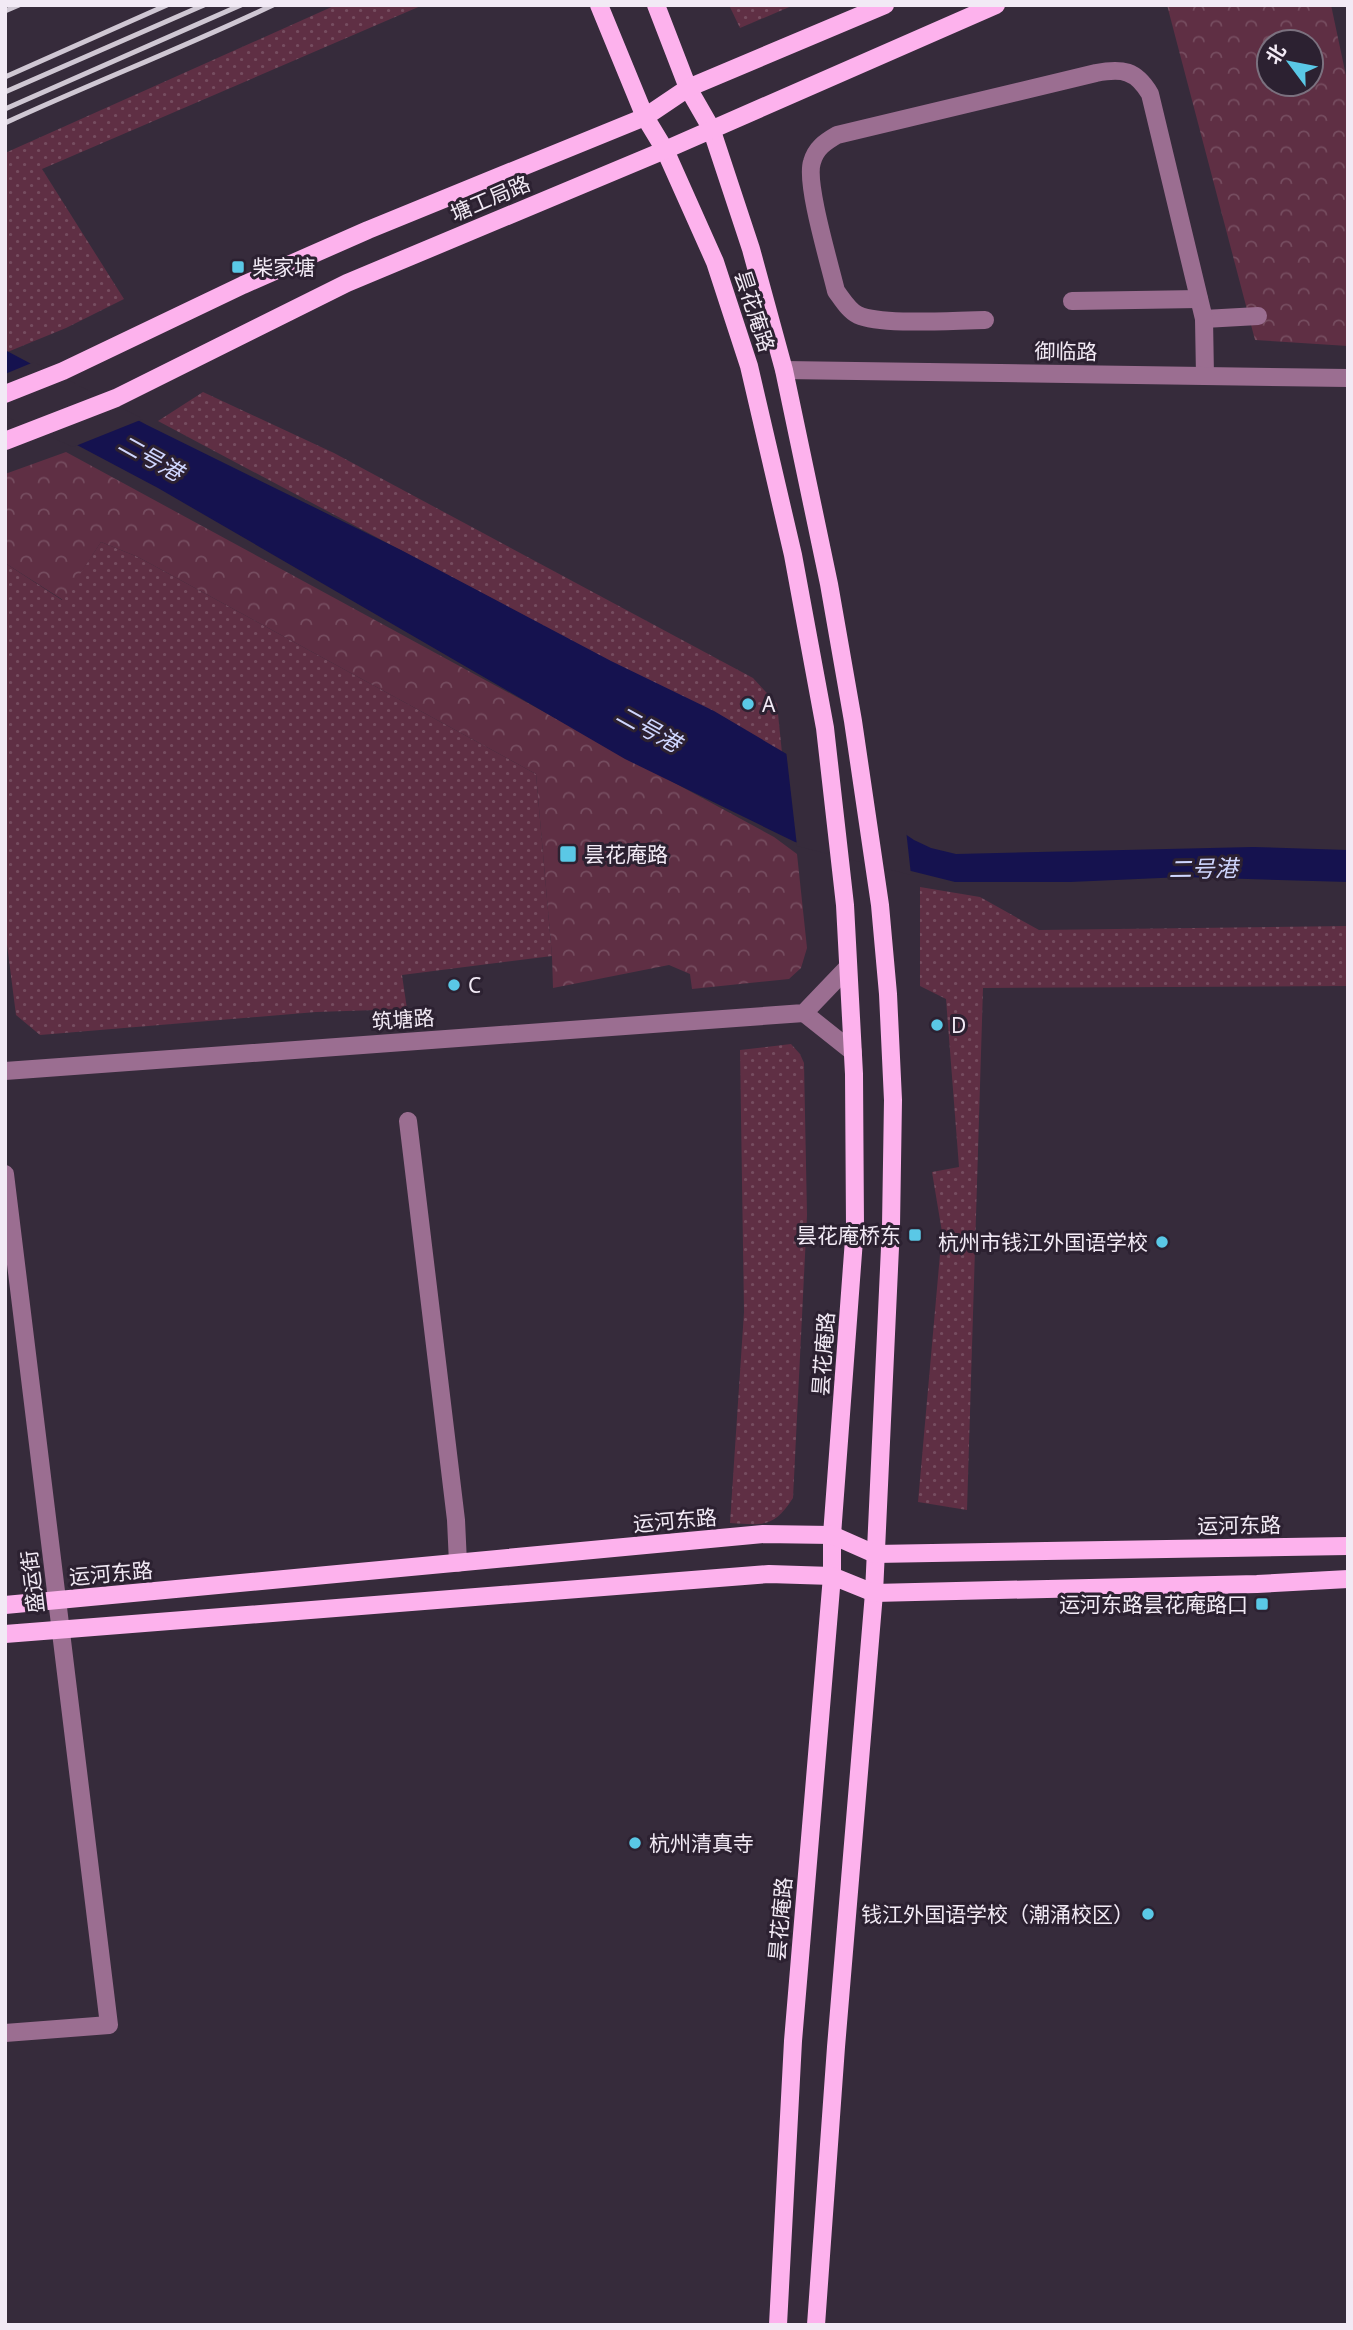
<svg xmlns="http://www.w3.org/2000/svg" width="1353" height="2330" font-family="'Noto Sans','Noto Sans SC',sans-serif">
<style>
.grass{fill:url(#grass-dots)}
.forest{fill:url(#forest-crowns);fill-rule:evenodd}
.water{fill:#15124f}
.pier{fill:#362b3b}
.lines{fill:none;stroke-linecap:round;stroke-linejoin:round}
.minor{stroke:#9b6e91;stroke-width:18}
.major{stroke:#fdb2ed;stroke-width:18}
.rail{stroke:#cfc7d3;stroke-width:5}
.poi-dot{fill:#5ac8e6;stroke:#2c2131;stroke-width:2.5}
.labels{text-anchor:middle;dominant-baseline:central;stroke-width:6;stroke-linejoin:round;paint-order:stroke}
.street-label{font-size:21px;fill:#f2eaf5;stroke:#2c2131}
.poi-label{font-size:21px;fill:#f2eaf5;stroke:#2c2131;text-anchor:start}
.water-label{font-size:23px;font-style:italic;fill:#cfd6fe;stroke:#2c2131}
</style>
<defs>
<pattern id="grass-dots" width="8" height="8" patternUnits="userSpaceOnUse" patternTransform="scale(1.75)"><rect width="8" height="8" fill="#5f2f44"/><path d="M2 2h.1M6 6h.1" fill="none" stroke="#764d60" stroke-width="1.8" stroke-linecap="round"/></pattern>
<pattern id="forest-crowns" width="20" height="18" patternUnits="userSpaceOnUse" patternTransform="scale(1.75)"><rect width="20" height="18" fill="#5f2f44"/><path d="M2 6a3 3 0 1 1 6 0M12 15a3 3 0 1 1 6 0" fill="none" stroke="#764d60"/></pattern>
</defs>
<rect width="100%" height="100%" fill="#362b3b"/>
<!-- grass -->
<g class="grass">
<path d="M336,5h87l-381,164 82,130 -58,29 -61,25v-200z"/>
<path d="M729,5h65l-54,23z"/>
<path d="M203,392l131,61 419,225 24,26 5,49 -624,-332z"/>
<path d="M101,542l37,15 398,217 16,182 -150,19 5,34 -91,3 -276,23 -24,-20 -11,-86v-366l57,37z"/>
<path d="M920,887l60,10 59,33 309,-4v60l-365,2 -16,522 -49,-8 24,-270 -10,-60 27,-5 -13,-168 -26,-13z"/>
<path d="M791,1044l9,10 4,9 3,152 -14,283c-19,30 -30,27 -63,25l14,-211 -4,-262z"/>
</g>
<!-- forest -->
<g class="forest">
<path d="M1167,5h164l17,80v261l-93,-6zM1269,42h42v42h-42z"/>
<path d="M66,452l708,385 23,17 10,94 -6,20 -12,11 -97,10 -2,-15 -21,-9 -116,23 -1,-32 -16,-182 -398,-217 -37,-15 -38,58 -58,-37v-89z"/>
</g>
<!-- water -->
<path class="water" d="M5,350l142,75 254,125 210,111 103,50 76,45 124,84 17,8 25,6 297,-7 95,3v32l-165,-5 -113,5h-115l-160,-40 -170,-83 -467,-271 -83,-44 -70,-31z"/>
<!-- pier -->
<g class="pier">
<path d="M34,362l109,57 -70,28 -68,-31v-42z"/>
<path d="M786,750l120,80 5,45 -114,-29z"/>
</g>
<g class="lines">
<!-- minor -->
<g class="minor">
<path d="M1072,301l127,-2"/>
<path d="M1204,319l54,-3"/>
<path d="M985,320c-29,0 -103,6 -127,-5 -9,-4 -16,-16 -22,-24 -6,-26 -31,-108 -24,-129 4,-14 13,-20 25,-27l259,-62c26,-5 40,-3 54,21l54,225 1,57"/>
<path d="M784,370l564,8"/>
<path d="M804,1013l49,39"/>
<path d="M5,1071l799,-58 44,-46"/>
<path d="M408,1121l48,399 2,43"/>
<path d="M5,1174l104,851 -104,8"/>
</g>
<!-- major -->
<g class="major">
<path d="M599,5l46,112 20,33 50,112 34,104 44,189 32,173 20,177 9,169 1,152 -23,309v41l-39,465 -15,284"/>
<path d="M656,5l32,83 23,40 40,121 33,121 45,214 24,137 27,184 8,89 5,106 -2,126 -17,367 -38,454 -20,278"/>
<path d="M5,394l58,-23 180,-86 125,-55 277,-113 43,-29 197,-83"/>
<path d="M5,441l111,-43 231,-115 318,-133 331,-145"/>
<path d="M5,1605l758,-71 69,1 43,19 473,-8"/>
<path d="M5,1634l764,-60 63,2 42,17 383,-9 91,-5"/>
</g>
<!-- rail -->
<g class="rail">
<path d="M5,11l14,-6"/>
<path d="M5,77l162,-72"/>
<path d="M5,92l199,-87"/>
<path d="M5,109l236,-104"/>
<path d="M5,123c89,-41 180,-76 268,-118"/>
</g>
</g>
<!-- markers -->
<g class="poi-dot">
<rect x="231" y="260" width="14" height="14" rx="3.5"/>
<circle cx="748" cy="704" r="7"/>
<rect x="559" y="845" width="18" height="18" rx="3.5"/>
<circle cx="454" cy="985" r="7"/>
<circle cx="937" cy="1025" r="7"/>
<rect x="908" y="1228" width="14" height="14" rx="3.5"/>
<circle cx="1162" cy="1242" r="7"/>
<rect x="1255" y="1597" width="14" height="14" rx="3.5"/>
<circle cx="635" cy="1843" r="7"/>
<circle cx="1148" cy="1914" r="7"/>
</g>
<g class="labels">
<!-- street labels -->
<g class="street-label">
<text transform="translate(490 198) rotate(-23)">塘工局路</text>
<text transform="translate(755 311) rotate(72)">昙花庵路</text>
<text transform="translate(1066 351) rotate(1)">御临路</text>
<text transform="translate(403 1019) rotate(-4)">筑塘路</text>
<text transform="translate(823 1354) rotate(-86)">昙花庵路</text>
<text transform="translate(675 1520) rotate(-5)">运河东路</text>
<text transform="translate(1239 1525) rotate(-1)">运河东路</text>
<text transform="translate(111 1573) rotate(-5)">运河东路</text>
<text transform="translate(32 1582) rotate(-97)">盛运街</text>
<text transform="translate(780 1919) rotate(-85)">昙花庵路</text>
</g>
<!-- poi labels -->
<g class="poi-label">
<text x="252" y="267">柴家塘</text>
<text x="762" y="704">A</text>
<text x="584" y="854">昙花庵路</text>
<text x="468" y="985">C</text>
<text x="951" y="1025">D</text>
<text x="901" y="1235" text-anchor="end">昙花庵桥东</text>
<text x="1148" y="1242" text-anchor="end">杭州市钱江外国语学校</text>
<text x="1248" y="1604" text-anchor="end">运河东路昙花庵路口</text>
<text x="649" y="1843">杭州清真寺</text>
<text x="1134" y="1914" text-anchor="end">钱江外国语学校（潮涌校区）</text>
</g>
<!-- water labels -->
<g class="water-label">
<text transform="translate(151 457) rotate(29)">二号港</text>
<text transform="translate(649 728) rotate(29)">二号港</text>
<text transform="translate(1203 868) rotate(-1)">二号港</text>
</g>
</g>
<!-- border -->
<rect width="1353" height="2330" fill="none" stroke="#f2eaf5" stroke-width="14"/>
<!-- north arrow -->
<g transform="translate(1290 63) rotate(302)"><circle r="33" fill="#2c2131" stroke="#7b717f" stroke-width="2"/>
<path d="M0-5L12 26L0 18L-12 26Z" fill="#5ac8e6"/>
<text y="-10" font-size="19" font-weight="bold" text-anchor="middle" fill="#f2eaf5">北</text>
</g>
</svg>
